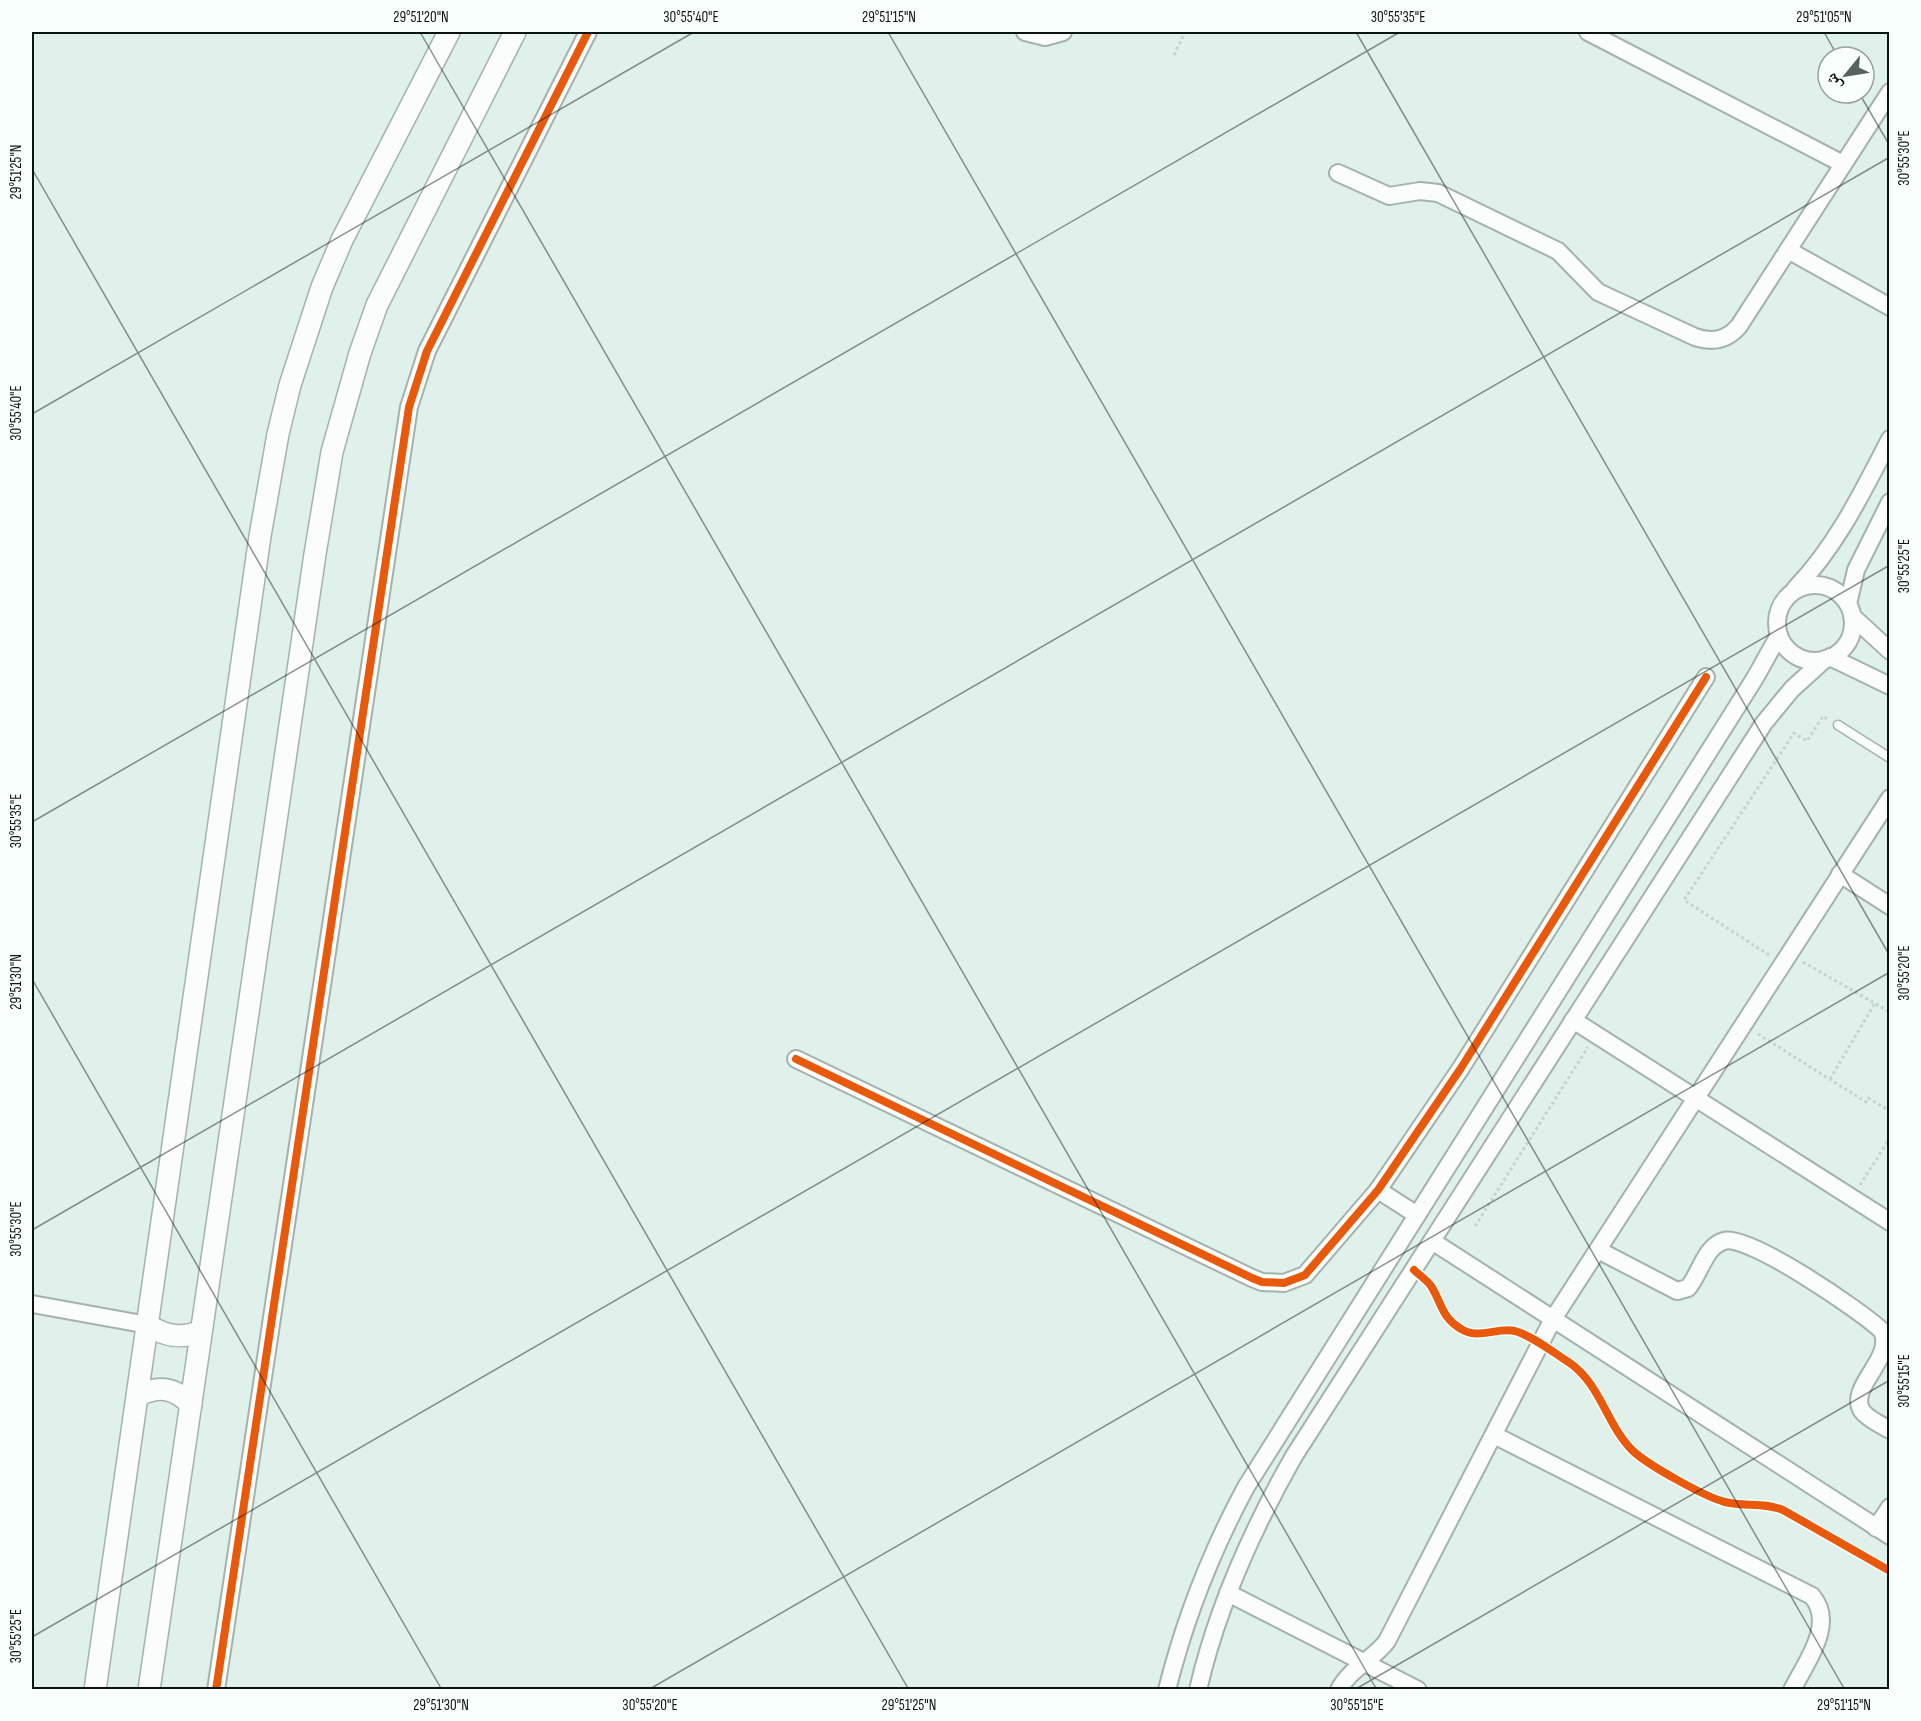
<svg xmlns="http://www.w3.org/2000/svg" width="1921" height="1721" font-family="'Sofia Sans Condensed','Noto Naskh Arabic',sans-serif">
<style>
.lines{fill:none;stroke-linecap:round;stroke-linejoin:round}
.service-casing{stroke:#a4b2ad;stroke-width:11}
.minor-casing{stroke:#a4b2ad;stroke-width:20}
.tertiary-casing{stroke:#a4b2ad;stroke-width:24}
.path{stroke:#cbd1ce;stroke-width:3;stroke-dasharray:3 3;stroke-linecap:butt}
.service{stroke:#fafdfc;stroke-width:8}
.minor{stroke:#fafdfc;stroke-width:16}
.tertiary{stroke:#fafdfc;stroke-width:21}
.cycleway-casing{stroke:#f8fffc;stroke-width:11}
.cycleway{stroke:#e8590c;stroke-width:8}
.ticks{fill:none;stroke:#0a1511;stroke-width:1.5;stroke-opacity:0.45}
.neatline{fill:none;stroke:#0a1511;stroke-width:2}
.ticks-label{font-size:15px;text-anchor:middle;fill:#0a1511}
</style>
<rect width="100%" height="100%" fill="#dff1ea"/>
<g class="lines">
<!-- service casing -->
<g class="service-casing">
<path id="service" d="M1838,725l52,33"/>
</g>
<!-- minor casing -->
<g class="minor-casing">
<g id="minor">
<path d="M1025,32l20,5 18,-5"/>
<path d="M1588,32l255,132"/>
<path d="M1338,173l51,23 31,-5 18,2 120,58 40,41 97,45c18,6 32,3 44,-11l151,-234"/>
<path d="M1788,250l102,57"/>
<circle cx="1815" cy="623" r="38"/>
<path d="M1795,589c42,-44 67,-96 95,-150"/>
<path d="M1848,604l8,-34 34,-68"/>
<path d="M1852,616l38,35"/>
<path d="M1830,657l60,29"/>
<path d="M1840,874l50,32"/>
<path d="M1573,1020l317,202"/>
<path d="M796,1059l456,219 10,4 22,1 21,-8 73,-85 83,-122 245,-391"/>
<path d="M1378,1190l39,25"/>
<path d="M1432,1241l458,295"/>
<path d="M1598,1250l79,41 11,-3c12,-14 17,-42 36,-47 23,-8 139,71 158,90 13,28 -35,56 -20,80 6,8 19,14 28,19"/>
<path d="M32,1304l116,21"/>
<path d="M1494,1435l318,161c24,28 -6,66 -20,94"/>
<path d="M1876,1528l14,-21"/>
<path d="M1228,1593l190,97"/>
<path d="M216,1690l193,-1283 18,-56 161,-319"/>
<path d="M1167,1690c18,-72 44,-138 79,-203l509,-809 24,-43"/>
<path d="M1198,1690c19,-83 54,-160 96,-234l470,-733 28,-34 33,-30"/>
<path d="M1339,1690c11,-22 34,-30 48,-49l166,-322 337,-521"/>
</g>
</g>
<!-- tertiary casing -->
<g class="tertiary-casing">
<g id="tertiary">
<path d="M148,1325c18,12 34,14 53,6"/>
<path d="M139,1395c21,-10 37,-7 52,10"/>
<path d="M95,1690l165,-1154 18,-102 12,-49 32,-98 20,-47 107,-208"/>
<path d="M149,1690l166,-1136 17,-102 28,-99 17,-48 138,-273"/>
</g>
</g>
<!-- path -->
<g class="path">
<path d="M1174,55l11,-23"/>
<path d="M1769,955l-85,-55 110,-167 13,8 16,-25 4,3"/>
<path d="M1803,962l87,50"/>
<path d="M1758,1034l108,68 2,-4 22,13"/>
<path d="M1830,1079l45,-76"/>
<path d="M1860,1185l30,-47"/>
<path d="M1475,1226l113,-179"/>
</g>
<!-- service -->
<use href="#service" class="service"/>
<!-- minor -->
<use href="#minor" class="minor"/>
<!-- tertiary -->
<use href="#tertiary" class="tertiary"/>
<!-- cycleway casing -->
<g class="cycleway-casing">
<g id="cycleway">
<path d="M796,1059l456,219 10,4 22,1 21,-8 73,-85 83,-122 245,-391"/>
<path d="M1414,1270c5,5 13,10 17,16 11,17 10,31 30,43 17,11 36,-2 54,2 18,5 39,22 55,32 31,22 37,63 63,88 15,14 72,46 92,51 19,5 39,0 58,8l107,61"/>
<path d="M216,1690l193,-1283 18,-56 161,-319"/>
</g>
</g>
<!-- cycleway -->
<use href="#cycleway" class="cycleway"/>
</g>
<!-- ticks -->
<path class="ticks" d="M420,32l957,1658M888,32l957,1658M1356,32l534,924M1824,32l14,25M1859,93l31,53M32,169l877,1521M32,414l662,-382M32,822l1368,-790M32,979l410,711M32,1230l1858,-1073M32,1637l1858,-1072M648,1690l1242,-718M1354,1690l536,-310"/>
<!-- border -->
<rect width="1921" height="1721" fill="none" stroke="#f8fffc" stroke-width="66"/>
<!-- north arrow -->
<g transform="translate(1846 75) rotate(240)"><circle r="28" fill="#f8fffc" stroke="#99a19e" stroke-width="1.5"/>
<path d="M0-4.5L10 22L0 15L-10 22Z" fill="#55625d"/>
<text y="-9" font-size="16" font-weight="bold" text-anchor="middle" fill="#0a1511">ش</text>
</g>
<rect x="33" y="33" width="1855" height="1655" class="neatline"/>
<g class="ticks-label">
<text x="421" y="22">29°51'20"N</text>
<text x="691" y="22">30°55'40"E</text>
<text x="889" y="22">29°51'15"N</text>
<text x="1398" y="22">30°55'35"E</text>
<text x="1824" y="22">29°51'05"N</text>
<text transform="translate(1904 158) rotate(-90)" y="5">30°55'30"E</text>
<text transform="translate(16 172) rotate(-90)" y="5">29°51'25"N</text>
<text transform="translate(16 413) rotate(-90)" y="5">30°55'40"E</text>
<text transform="translate(1904 566) rotate(-90)" y="5">30°55'25"E</text>
<text transform="translate(16 821) rotate(-90)" y="5">30°55'35"E</text>
<text transform="translate(1904 973) rotate(-90)" y="5">30°55'20"E</text>
<text transform="translate(16 982) rotate(-90)" y="5">29°51'30"N</text>
<text transform="translate(16 1229) rotate(-90)" y="5">30°55'30"E</text>
<text transform="translate(1904 1381) rotate(-90)" y="5">30°55'15"E</text>
<text transform="translate(16 1636) rotate(-90)" y="5">30°55'25"E</text>
<text x="441" y="1710">29°51'30"N</text>
<text x="650" y="1710">30°55'20"E</text>
<text x="909" y="1710">29°51'25"N</text>
<text x="1357" y="1710">30°55'15"E</text>
<text x="1844" y="1710">29°51'15"N</text>
</g>
</svg>
